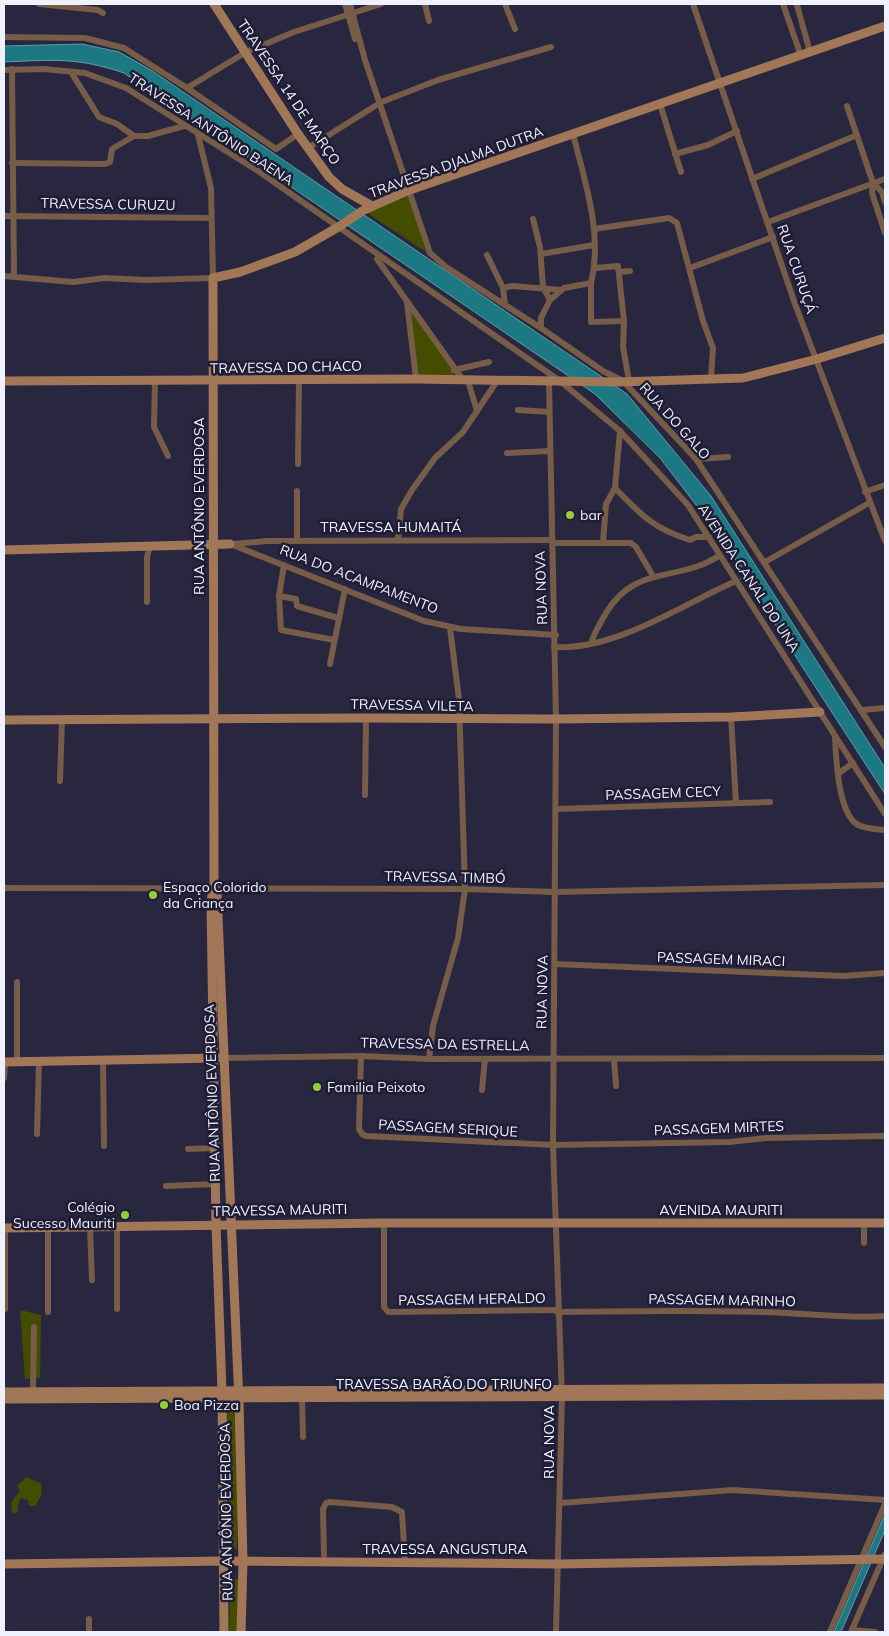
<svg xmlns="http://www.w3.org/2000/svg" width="889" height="1636" font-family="Mulish,sans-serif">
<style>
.green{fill:#444c00}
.water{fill:#1c7983;stroke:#5c9da8}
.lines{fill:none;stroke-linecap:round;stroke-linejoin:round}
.stream{stroke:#5c9da8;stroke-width:2}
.street{stroke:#775c48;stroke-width:6}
.secondary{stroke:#a27757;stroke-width:9}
.poi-dot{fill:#96cc3a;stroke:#1e1d35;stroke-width:2}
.labels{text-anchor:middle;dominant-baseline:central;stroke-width:5;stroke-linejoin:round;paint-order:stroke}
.street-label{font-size:14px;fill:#f0f1fe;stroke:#1e1d35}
.poi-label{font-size:14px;fill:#f0f1fe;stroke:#1e1d35;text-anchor:start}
</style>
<rect width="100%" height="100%" fill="#28273f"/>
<!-- green -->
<g class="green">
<path d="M408,190l18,62 -62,-41z"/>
<path d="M409,304l50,74 -41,3z"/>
<path d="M20,1310l21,5 -1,63 -15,1z"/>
<path d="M239,1402l-2,147 -5,-1 -10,-144z"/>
<path d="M26,1477l14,6 2,4 -1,9 -6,10h-6l-1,-6 -7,-2 -3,6v8l-6,2 -1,-12 9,-11 -3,-5z"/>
<path d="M230,1579h8v53h-9z"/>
</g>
<!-- water -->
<g class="water">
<path d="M82,44l37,8 32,18 476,324 84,102 174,272v26l-102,-157 -57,-93 -66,-86 -65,-64 -471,-321c-46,-16 -73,-13 -120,-11v-16z"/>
<path d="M885,1514v16l-44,102h-7z"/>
</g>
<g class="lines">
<!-- stream -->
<path class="stream" d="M741,579l6,-4"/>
<!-- street -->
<g class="street">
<path d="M39,4l59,6 5,3"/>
<path d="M345,4l10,35"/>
<path d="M350,4l15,56 65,193 16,14 95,61 62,43 20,10 73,78 189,288"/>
<path d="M425,4l4,17"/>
<path d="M505,4l10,25"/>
<path d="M693,4l102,300 90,237"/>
<path d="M783,4l18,52"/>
<path d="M798,4l-1,1 13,47"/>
<path d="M4,37l81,1 39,10 63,40 89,61 22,-15"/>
<path d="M12,69l2,208"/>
<path d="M4,70l40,-1 41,4 41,15 132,83 302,210 60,50 68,74 197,309"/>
<path d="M71,72l28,45 18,7 17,12h14l36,-10"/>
<path d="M187,88l59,-36 48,-20 87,-28"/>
<path d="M379,103l59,-23 113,-33"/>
<path d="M660,104l21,68"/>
<path d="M847,106l26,77 9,9 3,10"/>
<path d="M308,148l67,-42"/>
<path d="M675,154l33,-9 29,-14"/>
<path d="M12,163l93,1 5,-2 2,-13 22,-13"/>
<path d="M752,179l105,-44"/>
<path d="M873,183l-1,10 13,40"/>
<path d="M4,216l207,2"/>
<path d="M533,219l7,28 3,40 7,13 -9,18v10"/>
<path d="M768,222l117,-43"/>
<path d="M594,229l75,-11 8,5 26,98 10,27 -2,31"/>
<path d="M541,254l53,-9"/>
<path d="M487,255l16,33 2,17"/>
<path d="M377,259l86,121"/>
<path d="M595,268l23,-2 6,55 -1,26 6,34"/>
<path d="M690,268l83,-31"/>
<path d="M619,272l11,-1"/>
<path d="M4,276l69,6 32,-4 41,2 67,-2 -2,-90 -14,-57"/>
<path d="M591,283v39l33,-1"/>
<path d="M503,288l9,-2 49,4"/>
<path d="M550,300l14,-12 27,-5c12,-49 -6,-101 -18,-149"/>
<path d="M407,302l9,77"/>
<path d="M454,370l35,-8"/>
<path d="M468,381l9,30"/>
<path d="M155,382l-1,45 14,29"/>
<path d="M549,382l7,337 -3,426 9,252 -6,235"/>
<path d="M518,410l31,2"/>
<path d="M507,453l43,-2"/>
<path d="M696,459l32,-2"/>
<path d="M298,464l1,-84"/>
<path d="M615,488c26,27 39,41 75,52l6,-3h13"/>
<path d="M865,492l20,-7"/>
<path d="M398,540l3,-31 11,-19 23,-32 28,-26 34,-51"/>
<path d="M297,541v-50"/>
<path d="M603,542l3,-38 9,-16 5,-57"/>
<path d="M552,543h79l5,4 17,29"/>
<path d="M230,544l194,77 37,8 95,6"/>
<path d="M233,544l34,-3 285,-1"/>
<path d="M765,562l104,-59"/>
<path d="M284,565l-5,31 2,34 53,10"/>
<path d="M279,596l17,3 1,7 41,12"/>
<path d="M147,602v-45l3,-11"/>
<path d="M591,644c3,-12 9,-20 15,-31 30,-50 74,-30 114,-58"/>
<path d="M554,647c61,4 127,-42 182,-66"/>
<path d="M330,664l15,-75"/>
<path d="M862,710l23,-2"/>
<path d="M731,717l5,86"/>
<path d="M835,737c1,21 3,77 23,88 8,4 19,4 27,5"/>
<path d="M839,773l14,-10"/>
<path d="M60,781l2,-61"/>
<path d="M365,795l1,-77"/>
<path d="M557,809l213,-7"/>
<path d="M4,888l461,1 91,3 329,-7"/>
<path d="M555,964l288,12 42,-3"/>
<path d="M361,1056l-2,73 3,5 4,2 187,9 176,-3 37,-4 119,-2"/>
<path d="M225,1058l136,-2 68,3 456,-1"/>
<path d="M103,1059l1,87"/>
<path d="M429,1059l4,-33 25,-88 7,-49 -6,-190 -9,-71"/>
<path d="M614,1059l2,27"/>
<path d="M17,1061v-79"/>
<path d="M4,1078l1,-16"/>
<path d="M482,1090l3,-31"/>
<path d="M37,1134l2,-73"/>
<path d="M188,1149l28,-1"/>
<path d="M166,1186l50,-2"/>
<path d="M384,1223v84l4,5 169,-2"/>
<path d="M864,1224v19"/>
<path d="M48,1227v85"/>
<path d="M90,1227l2,53"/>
<path d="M5,1228v81"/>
<path d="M117,1309v-83"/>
<path d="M557,1312c69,-1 138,-2 206,0 41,1 81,7 122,4"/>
<path d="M33,1392l1,-65"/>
<path d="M302,1398l1,39"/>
<path d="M561,1503l172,-13 152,10"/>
<path d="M324,1555l-1,-46 3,-6 4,-1 62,5 10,5 3,50"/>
<path d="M89,1619v13"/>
<path d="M852,1630l23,2"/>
<path d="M830,1632l55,-128"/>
<path d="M851,1632l34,-78"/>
</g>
<!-- secondary -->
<g class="secondary">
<path d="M214,4l84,130 31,43 13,12 30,17"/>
<path d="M4,381l412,-2 202,3 125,-4 74,-19 68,-21"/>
<path d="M4,550l226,-6"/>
<path d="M4,720l362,-2 190,1 175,-2 89,-5"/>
<path d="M217,893l22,509 4,160 -2,70"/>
<path d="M4,1062l214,-4"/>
<path d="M4,1228l380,-5h501"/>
<path d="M4,1392l881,-4"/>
<path d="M4,1399l881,-4"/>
<path d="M4,1564l221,-3 334,3 326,-5"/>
<path d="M224,1632l-2,-241 -6,-166 -5,-323 3,-20 -1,-604 27,-6 55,-20 45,-26 22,-15 45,-20 478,-165"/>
</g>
</g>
<!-- markers -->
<g class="poi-dot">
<circle cx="570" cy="515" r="5"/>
<circle cx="153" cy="895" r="5"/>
<circle cx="317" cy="1087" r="5"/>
<circle cx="125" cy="1215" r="5"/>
<circle cx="164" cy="1405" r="5"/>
</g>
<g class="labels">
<!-- street labels -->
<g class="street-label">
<text transform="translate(289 92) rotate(56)">TRAVESSA 14 DE MARÇO</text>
<text transform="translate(211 129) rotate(33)">TRAVESSA ANTÔNIO BAENA</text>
<text transform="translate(456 162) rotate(-20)">TRAVESSA DJALMA DUTRA</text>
<text transform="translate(108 204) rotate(1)">TRAVESSA CURUZU</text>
<text transform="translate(797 269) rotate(71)">RUA CURUÇÁ</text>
<text transform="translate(286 367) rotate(-1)">TRAVESSA DO CHACO</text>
<text transform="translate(675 421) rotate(48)">RUA DO GALO</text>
<text transform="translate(199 506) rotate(-90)">RUA ANTÔNIO EVERDOSA</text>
<text x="391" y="527">TRAVESSA HUMAITÁ</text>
<text transform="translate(749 578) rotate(57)">AVENIDA CANAL DO UNA</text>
<text transform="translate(359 579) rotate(21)">RUA DO ACAMPAMENTO</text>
<text transform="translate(541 588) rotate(-92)">RUA NOVA</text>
<text transform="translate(412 705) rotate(1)">TRAVESSA VILETA</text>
<text transform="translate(663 793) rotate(-2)">PASSAGEM CECY</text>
<text transform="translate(445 877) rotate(1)">TRAVESSA TIMBÓ</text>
<text transform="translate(721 959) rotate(2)">PASSAGEM MIRACI</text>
<text transform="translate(542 992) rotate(-89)">RUA NOVA</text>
<text transform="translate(445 1044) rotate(1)">TRAVESSA DA ESTRELLA</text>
<text transform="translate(212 1093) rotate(-92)">RUA ANTÔNIO EVERDOSA</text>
<text transform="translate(448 1128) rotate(3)">PASSAGEM SERIQUE</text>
<text transform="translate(719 1128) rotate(-2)">PASSAGEM MIRTES</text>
<text transform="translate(280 1210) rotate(-1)">TRAVESSA MAURITI</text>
<text x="721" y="1210">AVENIDA MAURITI</text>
<text transform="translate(472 1299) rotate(-1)">PASSAGEM HERALDO</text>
<text transform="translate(722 1300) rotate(1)">PASSAGEM MARINHO</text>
<text x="444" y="1384">TRAVESSA BARÃO DO TRIUNFO</text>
<text transform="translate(549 1442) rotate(-90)">RUA NOVA</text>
<text transform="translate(226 1512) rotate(-91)">RUA ANTÔNIO EVERDOSA</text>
<text x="445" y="1549">TRAVESSA ANGUSTURA</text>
</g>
<!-- poi labels -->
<g class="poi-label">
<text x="580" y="515">bar</text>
<text x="163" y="887">Espaço Colorido<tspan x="163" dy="16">da Criança</tspan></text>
<text x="327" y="1087">Familia Peixoto</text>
<text x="115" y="1207" text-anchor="end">Colégio<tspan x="115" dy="16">Sucesso Mauriti</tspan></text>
<text x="174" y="1405">Boa Pizza</text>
</g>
</g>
<!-- border -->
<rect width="889" height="1636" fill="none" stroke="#f0f1fe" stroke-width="10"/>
</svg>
